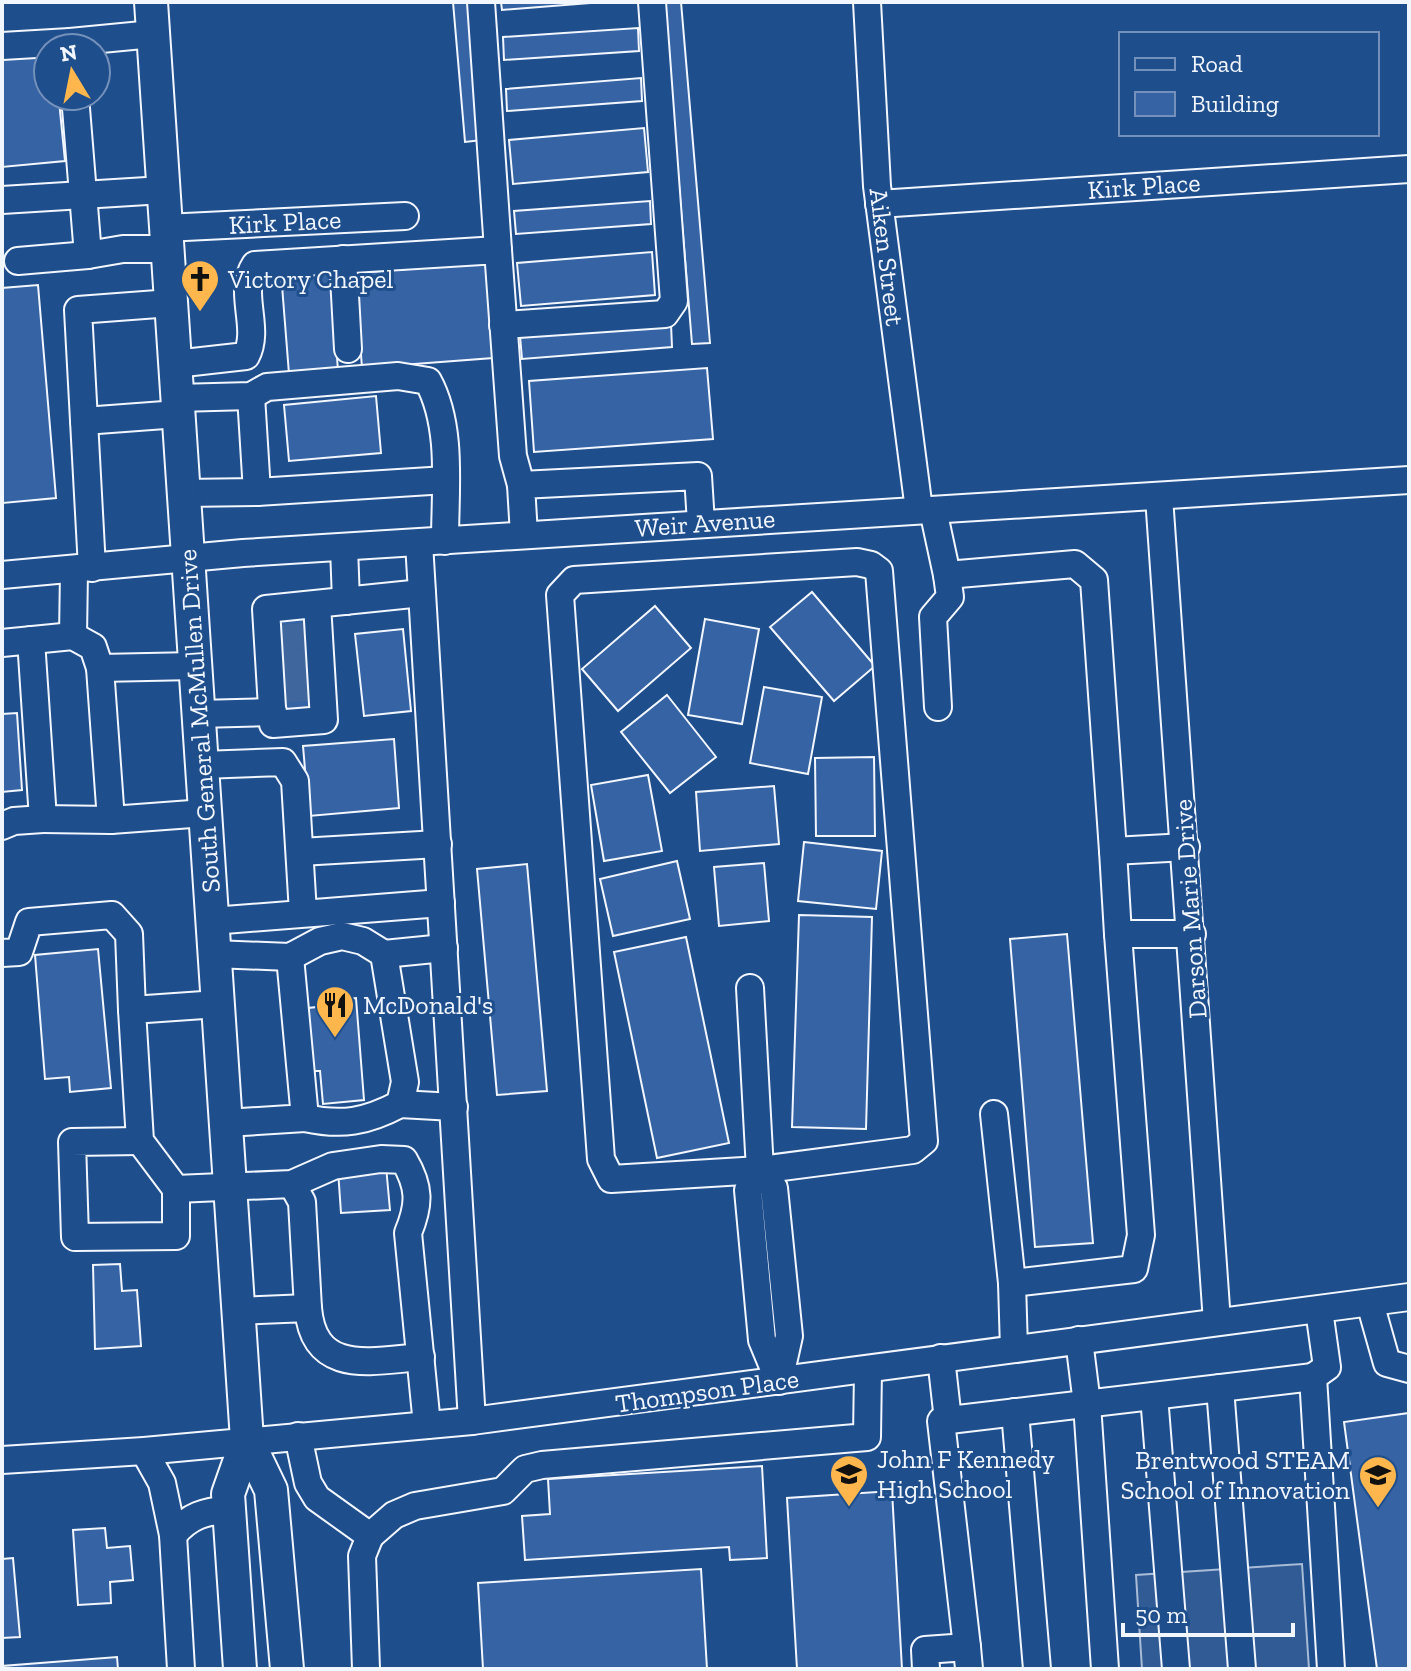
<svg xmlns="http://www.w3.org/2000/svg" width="1411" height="1671" font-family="'Zilla Slab',serif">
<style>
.built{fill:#305b95;stroke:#a8bbd7;stroke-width:2}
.building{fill:#3563a3;stroke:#f2f6ff;stroke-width:2}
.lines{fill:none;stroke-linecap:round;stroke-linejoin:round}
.minor-tunnel{stroke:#3f679d;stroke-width:26;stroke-dasharray:26 13;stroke-linecap:butt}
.minor-casing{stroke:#f2f6ff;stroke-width:30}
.major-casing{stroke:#f2f6ff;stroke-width:36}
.minor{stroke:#1f4e8c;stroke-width:26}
.major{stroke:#1f4e8c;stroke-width:32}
.labels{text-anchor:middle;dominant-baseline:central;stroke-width:6;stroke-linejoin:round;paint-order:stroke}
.street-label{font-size:26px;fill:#f2f6ff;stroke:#1f4e8c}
.poi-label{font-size:26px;fill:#f2f6ff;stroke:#1f4e8c;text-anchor:start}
</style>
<rect width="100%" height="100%" fill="#1f4e8c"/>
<!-- built -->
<path class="built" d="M1302,1564l7,105h-167l-6,-94z"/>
<!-- building -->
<g class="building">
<path d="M453,2h17l12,138 -17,2z"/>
<path d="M501,2h102l-101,8z"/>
<path d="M664,2h17l29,341 -18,1z"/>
<path d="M638,28l1,23 -135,9 -1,-23z"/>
<path d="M47,50l1,46 4,6 7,-1 6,60 -63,6v-113z"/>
<path d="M641,78l1,23 -135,10 -1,-22z"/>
<path d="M644,128l4,44 -135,12 -4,-44z"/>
<path d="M650,201l1,23 -135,10 -2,-23z"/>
<path d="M652,252l3,43 -134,11 -4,-43z"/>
<path d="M487,263l6,95 -131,10 -7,-95z"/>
<path d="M330,269l8,101 -49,4 -8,-101z"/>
<path d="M38,285l18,213 -53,5 -1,-215z"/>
<path d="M671,324l1,23 -150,12 -2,-23z"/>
<path d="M707,368l6,71 -179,13 -5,-71z"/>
<path d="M376,396l5,57 -92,8 -5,-56z"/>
<path d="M812,592l63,74 -41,35 -64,-74z"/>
<path d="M655,606l36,42 -73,63 -36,-42z"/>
<path d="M304,614l7,98 -26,2 -8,-98z"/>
<path d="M705,619l54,10 -17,95 -54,-9z"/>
<path d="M403,629l8,82 -47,5 -9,-82z"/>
<path d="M764,687l58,10 -14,77 -58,-11z"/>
<path d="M667,695l49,62 -46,36 -49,-61z"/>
<path d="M17,713l5,77 -20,2v-78z"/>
<path d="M394,739l5,69 -90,8 -6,-70z"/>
<path d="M874,757l1,79h-59l-1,-78z"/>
<path d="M648,775l14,76 -58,10 -13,-76z"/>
<path d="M774,786l5,58 -79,7 -4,-59z"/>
<path d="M804,842l78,9 -6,58 -78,-8z"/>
<path d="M677,861l13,58 -77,17 -13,-57z"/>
<path d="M764,863l5,58 -50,5 -5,-59z"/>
<path d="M527,864l20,227 -50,4 -20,-226z"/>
<path d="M799,915l73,2 -6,212 -74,-2z"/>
<path d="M1067,934l26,309 -58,4 -25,-308z"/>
<path d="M686,937l43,206 -72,15 -43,-206z"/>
<path d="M98,949l13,139 -41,4 -1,-15 -24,2 -10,-124z"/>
<path d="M356,998l8,102 -41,4 -3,-33h-7l-5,-63 18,-2v-5z"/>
<path d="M386,1166l4,44 -49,3 -3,-43z"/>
<path d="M120,1264l2,27 15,-1 4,56 -46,3 -2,-84z"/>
<path d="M1409,1413v255l-32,1 -33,-247z"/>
<path d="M762,1466l5,92 -37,2 -1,-13 -204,13 -3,-44 28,-2 -2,-35z"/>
<path d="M892,1491l10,178h-105l-10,-171z"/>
<path d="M105,1528l2,20 23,-2 3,34 -23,2 1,21 -33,2 -5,-75z"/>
<path d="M13,1558l7,79 -18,1v-79z"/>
<path d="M701,1569l6,100h-224l-5,-86z"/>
<path d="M117,1657l1,12h-116v-3z"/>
</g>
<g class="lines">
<!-- minor-tunnel -->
<g class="minor-tunnel">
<path d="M279,638l26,-2"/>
<path d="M281,664l26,-2"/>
<path d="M283,689l26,-1"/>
</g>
<!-- minor casing -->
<g class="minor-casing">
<g id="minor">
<path d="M481,2l17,248"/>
<path d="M867,2l10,184 42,324"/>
<path d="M2,46l68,-4"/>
<path d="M71,48l-1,-6 83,-8"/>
<path d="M75,96l13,159 35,-6h44"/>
<path d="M2,200l161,-10"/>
<path d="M879,204l530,-35"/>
<path d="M165,228l240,-12"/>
<path d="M343,259l5,90"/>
<path d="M18,261l70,-6"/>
<path d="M503,325l162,-11 9,-13 -22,-299"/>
<path d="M175,364l71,-8c15,-28 -9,-64 9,-91l243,-15 15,206 8,29"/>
<path d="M177,398l74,-2 16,-9 131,-11 30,5c25,46 17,108 17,160"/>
<path d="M84,421l94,-7"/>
<path d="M257,492l189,-12"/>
<path d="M183,493l74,-1 -6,-96"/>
<path d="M1159,497l58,825"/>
<path d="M933,510l14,65 128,-11 19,16 19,271 73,-4"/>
<path d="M524,535l-3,-50 177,-9 3,47"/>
<path d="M419,543l53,878"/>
<path d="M344,547l2,54"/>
<path d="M857,562l14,3 8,6 45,570 -11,9 -153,20 -149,9 -10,-20 -41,-564 14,-15z"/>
<path d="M92,568l-14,-258 93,-7"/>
<path d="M2,575l241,-22 1166,-73"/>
<path d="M317,604l7,116 -51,4 -7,-115 156,-16"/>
<path d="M73,636l1,-65"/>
<path d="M31,640l12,179 68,1"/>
<path d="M2,643l71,-7 20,11 7,21 95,-2"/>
<path d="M100,668l11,152 94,-7"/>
<path d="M938,707l-5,-90 17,-20 -3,-22"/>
<path d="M198,714l75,-2"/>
<path d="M202,765l81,-3 12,19 8,132"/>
<path d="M2,826l12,-5 29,-2"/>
<path d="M1113,851l5,83"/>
<path d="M300,852l138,-8"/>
<path d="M212,921l229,-18"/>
<path d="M2,953l17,-1 10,-30 83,-7 17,19 3,76"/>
<path d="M214,954l76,3 30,-16 22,-5 21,5 21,13 21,128 -5,22c-34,18 -58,22 -95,14"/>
<path d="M384,954l60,-6"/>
<path d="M750,988l10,182"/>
<path d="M218,1004l-86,6 8,131 36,48 116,-5 41,-18 48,-7 23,1c16,27 16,44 4,73l19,192"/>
<path d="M400,1104l54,3"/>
<path d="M994,1114l18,169"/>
<path d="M226,1123l79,-5 -15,-161"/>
<path d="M140,1141l-68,1 3,95 101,-1v-47"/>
<path d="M760,1170l14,18 15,148 -10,45 -17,-41 -14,-150z"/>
<path d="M292,1184l10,18 6,106"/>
<path d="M1370,1303l17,60 22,6"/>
<path d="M1319,1310l8,57 -14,10 18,292"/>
<path d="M239,1311l69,-3c6,68 63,53 113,49"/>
<path d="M1079,1340l8,64 18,265"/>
<path d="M1014,1349l-2,-66 122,-14 7,-34 -23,-301h74"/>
<path d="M941,1358l7,62"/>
<path d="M1220,1388l22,281"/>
<path d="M1154,1396l22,273"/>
<path d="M1015,1412l22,257"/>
<path d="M298,1436l10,47 9,15 53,38 -8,20 4,113"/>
<path d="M144,1451l18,32 11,52c17,-20 31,-23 56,-26"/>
<path d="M2,1460l142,-9 328,-30 937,-124"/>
<path d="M173,1535l8,134"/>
<path d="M370,1536l24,-21 21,-9 88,-15 22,-22 17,-4 325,-28 1,-67"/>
<path d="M967,1647l-26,-226 372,-44"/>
<path d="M926,1669l-1,-19 42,-3 2,22"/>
</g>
</g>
<!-- major casing -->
<g class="major-casing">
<g id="major">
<path d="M151,2l96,1438 24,50 16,179"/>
<path d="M240,1669l-12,-175 19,-54"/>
</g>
</g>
<!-- minor -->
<use href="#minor" class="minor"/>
<!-- major -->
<use href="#major" class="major"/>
</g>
<!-- icons -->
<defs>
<g id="church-pin" transform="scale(2)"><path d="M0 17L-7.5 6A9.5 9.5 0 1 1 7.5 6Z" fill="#ffb74d" stroke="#1f4e8c"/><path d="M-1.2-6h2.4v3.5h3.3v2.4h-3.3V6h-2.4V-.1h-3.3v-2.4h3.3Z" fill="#111"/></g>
<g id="restaurant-pin" transform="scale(2)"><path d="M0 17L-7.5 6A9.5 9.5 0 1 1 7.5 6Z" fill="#ffb74d" stroke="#1f4e8c"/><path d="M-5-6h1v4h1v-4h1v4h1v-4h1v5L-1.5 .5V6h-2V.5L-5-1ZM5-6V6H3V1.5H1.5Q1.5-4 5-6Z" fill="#111"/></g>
<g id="school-pin" transform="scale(2)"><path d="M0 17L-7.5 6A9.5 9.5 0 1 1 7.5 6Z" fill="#ffb74d" stroke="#1f4e8c"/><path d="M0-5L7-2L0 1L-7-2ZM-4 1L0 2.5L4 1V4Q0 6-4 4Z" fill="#111"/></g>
</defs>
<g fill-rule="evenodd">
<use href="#church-pin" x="200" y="279"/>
<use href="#restaurant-pin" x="335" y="1005"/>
<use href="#school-pin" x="849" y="1474"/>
<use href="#school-pin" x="1378" y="1475"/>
</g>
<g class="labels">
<!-- street labels -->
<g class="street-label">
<text transform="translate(1144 186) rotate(-4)">Kirk Place</text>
<text transform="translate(285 222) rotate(-3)">Kirk Place</text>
<text transform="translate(887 257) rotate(83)">Aiken Street</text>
<text transform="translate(705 523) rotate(-4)">Weir Avenue</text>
<text transform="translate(199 721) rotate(-94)">South General McMullen Drive</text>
<text transform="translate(1190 909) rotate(-94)">Darson Marie Drive</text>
<text transform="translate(707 1391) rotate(-8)">Thompson Place</text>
</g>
<!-- poi labels -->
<g class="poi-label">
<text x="228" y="279">Victory Chapel</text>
<text x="363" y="1005">McDonald's</text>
<text x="877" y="1459">John F Kennedy<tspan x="877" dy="30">High School</tspan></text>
<text x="1350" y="1460" text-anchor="end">Brentwood STEAM<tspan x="1350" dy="30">School of Innovation</tspan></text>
</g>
</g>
<!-- border -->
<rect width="1411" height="1671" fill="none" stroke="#f2f6ff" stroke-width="8"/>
<!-- legend -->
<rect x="1119" y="32" width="260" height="104" fill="#1f4e8c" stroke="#7391ba" stroke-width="2"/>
<rect x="1135" y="58" width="40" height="12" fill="#1f4e8c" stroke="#7391ba" stroke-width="2"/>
<text x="1191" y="72" font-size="24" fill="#f2f6ff">Road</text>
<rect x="1135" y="92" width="40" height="24" fill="#3563a3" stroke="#7391ba" stroke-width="2"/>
<text x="1191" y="112" font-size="24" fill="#f2f6ff">Building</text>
<!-- north arrow -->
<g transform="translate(72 72) rotate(350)"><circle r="38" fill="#1f4e8c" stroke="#7391ba" stroke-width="2"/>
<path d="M0-6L14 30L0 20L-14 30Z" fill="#ffb74d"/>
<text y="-12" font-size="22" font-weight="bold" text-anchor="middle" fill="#f2f6ff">N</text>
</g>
<!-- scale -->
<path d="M1123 1623v12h170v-12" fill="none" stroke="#f2f6ff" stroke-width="4"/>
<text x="1135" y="1623" font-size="24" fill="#f2f6ff" stroke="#1f4e8c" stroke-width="6" paint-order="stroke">50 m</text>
</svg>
